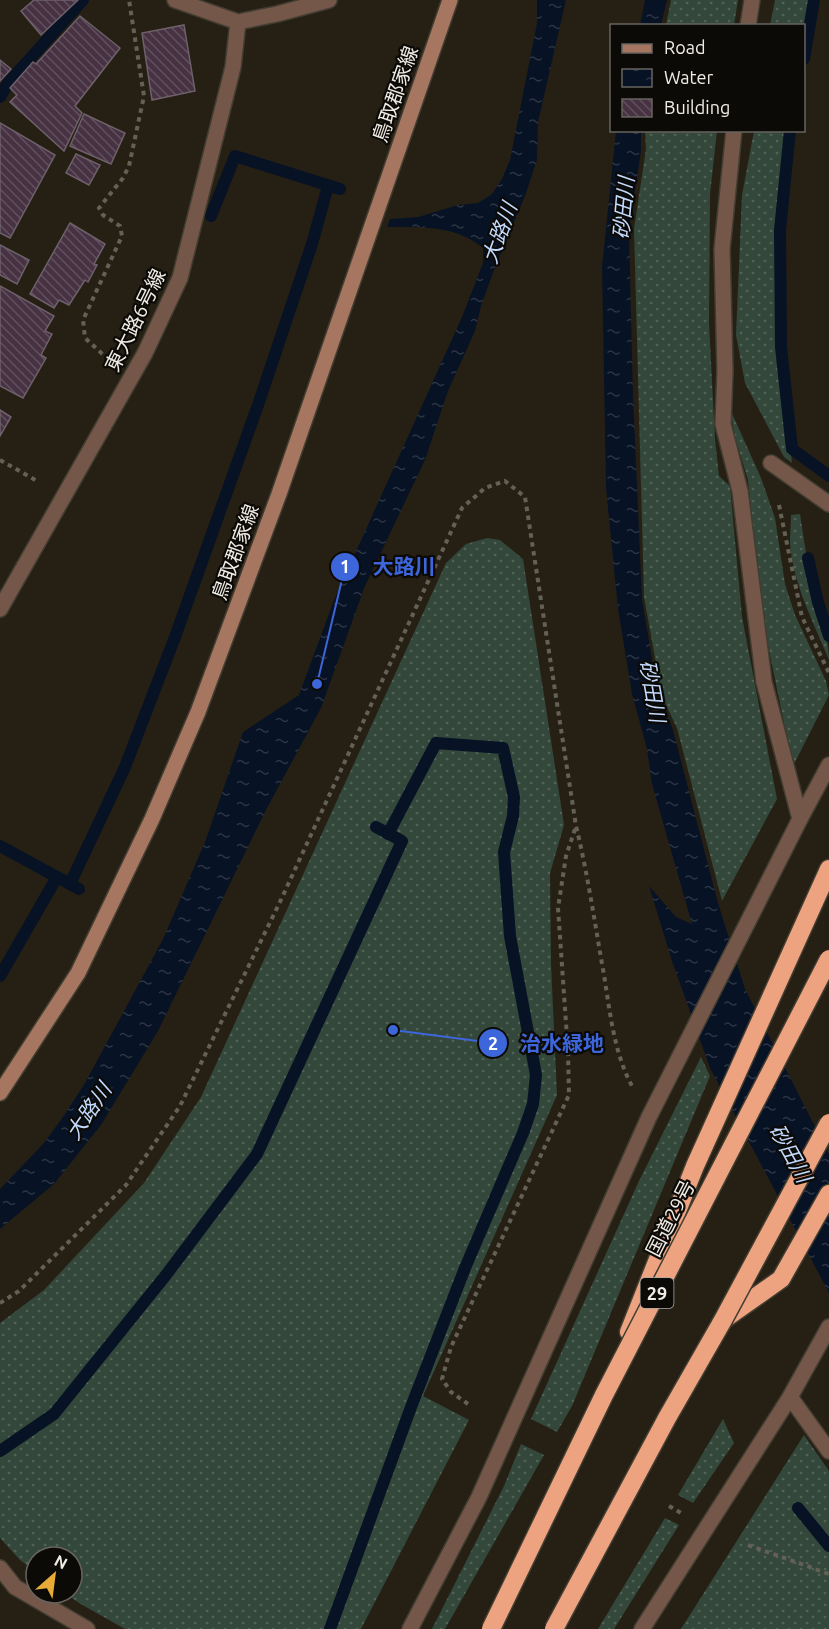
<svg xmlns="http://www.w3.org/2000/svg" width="829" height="1629" font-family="Ubuntu,'Noto Sans JP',sans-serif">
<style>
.grass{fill:url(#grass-dots)}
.water{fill:url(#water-ripples)}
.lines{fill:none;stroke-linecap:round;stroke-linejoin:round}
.stream{stroke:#071224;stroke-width:12}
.building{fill:url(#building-back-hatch);stroke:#6e616b;stroke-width:1.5}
.street-casing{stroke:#423d31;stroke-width:18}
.secondary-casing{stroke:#423d31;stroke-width:18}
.highway-casing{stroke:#423d31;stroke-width:21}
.path{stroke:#656056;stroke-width:4;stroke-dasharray:4.5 4.5;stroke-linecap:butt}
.street{stroke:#75574a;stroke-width:15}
.secondary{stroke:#a67660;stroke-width:15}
.highway{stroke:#eda380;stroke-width:18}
.highway-bridge-casing{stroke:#423d31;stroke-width:21;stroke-linecap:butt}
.highway-bridge{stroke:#eda380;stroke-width:18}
.labels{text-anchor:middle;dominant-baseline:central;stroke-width:4.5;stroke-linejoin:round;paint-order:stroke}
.shield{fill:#0c0a06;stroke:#aca8a2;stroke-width:1.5}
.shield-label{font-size:18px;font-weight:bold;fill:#f0ece5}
.street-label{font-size:20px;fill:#f0ece5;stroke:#0c0a06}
.water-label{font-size:21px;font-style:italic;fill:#c2dafe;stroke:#0c0a06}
.leader{fill:none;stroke:#3d66da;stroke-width:2}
.callout-dot{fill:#3d66da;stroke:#0c0a06;stroke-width:2}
.mark-label{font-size:18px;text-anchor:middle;font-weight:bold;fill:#fff}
.callout-label{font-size:21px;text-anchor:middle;font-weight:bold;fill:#3d66da;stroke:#0c0a06;stroke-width:4.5;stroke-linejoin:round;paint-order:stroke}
</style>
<defs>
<pattern id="grass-dots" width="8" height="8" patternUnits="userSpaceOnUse" patternTransform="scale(1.5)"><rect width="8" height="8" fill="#33473b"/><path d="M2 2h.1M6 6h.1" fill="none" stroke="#516257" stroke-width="1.8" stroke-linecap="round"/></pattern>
<pattern id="water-ripples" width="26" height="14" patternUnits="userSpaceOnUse" patternTransform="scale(1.5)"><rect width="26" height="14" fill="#071224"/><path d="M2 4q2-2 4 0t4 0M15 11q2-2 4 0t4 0" fill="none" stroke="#2b3544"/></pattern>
<pattern id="building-back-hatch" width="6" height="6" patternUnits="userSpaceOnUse" patternTransform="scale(1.5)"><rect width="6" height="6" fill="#473243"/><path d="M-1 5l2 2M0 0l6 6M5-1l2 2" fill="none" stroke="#62505e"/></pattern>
</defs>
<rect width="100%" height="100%" fill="#262014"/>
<!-- grass -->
<g class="grass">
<path d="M671,0h67l-4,25h-68z"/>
<path d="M775,0h37l-8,47v-21l-34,-1z"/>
<path d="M645,131h72l-7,63 -1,129 6,116 4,37 11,10 12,131 35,182 -55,102 -45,-173 -11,-23 -7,-25 -15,-83 -10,-368 12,-80z"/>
<path d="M754,131h34l-9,100v116l13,116 -8,-6 -39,-74 -9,-48 6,-140z"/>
<path d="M730,409l31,69 14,40 10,66 10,31 31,66 3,14 -36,71 -32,-154 -13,-132 -13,-43z"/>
<path d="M800,514c4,29 9,58 16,87 5,20 13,38 13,59 -15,-37 -36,-76 -39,-117 0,-9 1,-19 1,-28z"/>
<path d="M487,538l13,2 23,19 41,266 -14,48 1,91 6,131 -134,301 46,24 -108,209h-236l-46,-26 -14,-10h7v-36h-36v15l-16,-12 -20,-22v-215l44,-33 100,-107 57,-86 245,-534 20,-19z"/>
<path d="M701,1057l9,19 -138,330 -15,26 -26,-13 108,-238z"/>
<path d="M723,1419l11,24 -41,60 -15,-8z"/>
<path d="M804,1435l25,36v158h-148z"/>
<path d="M521,1444l23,11 -99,174h-13l72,-143z"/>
<path d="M665,1518l14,7 -65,104h-16z"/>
</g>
<!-- water -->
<g class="water">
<path d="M537,0h29l-28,122 -1,38 -12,36 -31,74 -13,36 -6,25 -27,60 -23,69 -60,126 -44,122 -55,102 -108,221 -57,94 -47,59 -54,45v-40l44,-46 21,-29 20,-31 78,-144 42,-97 38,-110 56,-37 35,-95 128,-283 21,-54v-15c-27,-23 -63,-21 -96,-21l3,-8 28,-2 40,-12 20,-2 14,-9 10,-15 8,-19 27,-137z"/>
<path d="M645,0h22l-6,25h-21z"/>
<path d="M616,131h25v20l-12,80 4,165 9,203 14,84 17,47 45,173 27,86 84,165v139l-119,-225 -38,-107 -23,-75 27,31 16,7 -40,-140 -5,-35 -15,-55 -14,-85 -12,-121 -4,-221z"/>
</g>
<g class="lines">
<!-- stream -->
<g class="stream">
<path d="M804,59l10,-59"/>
<path d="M0,97l8,-14 75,-83"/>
<path d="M790,130l-10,100 1,117 11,102 37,27"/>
<path d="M211,216l24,-60 105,33"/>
<path d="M808,558l10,44 11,34"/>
<path d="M0,846l79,43"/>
<path d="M70,884l55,-117 50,-130 83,-232 54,-161 16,-58"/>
<path d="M0,976l57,-99"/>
<path d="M0,1451l54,-37 112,-139 91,-121 145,-313 -26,-14"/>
<path d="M798,1508l31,38"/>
<path d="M330,1629l81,-222 54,-139 58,-135 10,-29 3,-29 -26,-139 -6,-84 9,-36 1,-19 -11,-49 -67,-5 -48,91"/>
</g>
</g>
<!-- building -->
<g class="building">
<path d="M34,0h44l-37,35 -20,-24z"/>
<path d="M80,16l40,32 -45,58 7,7 -18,38 -54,-49 7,-7 -7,-7 23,-26 3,2z"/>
<path d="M184,25l11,66 -43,9 -10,-67z"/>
<path d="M0,60l11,9 -11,12z"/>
<path d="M84,114l41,19 -14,31 -41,-18z"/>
<path d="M0,123l55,32 -45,83 -10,-5z"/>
<path d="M76,154l24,11 -11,20 -23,-12z"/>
<path d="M70,223l35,21 -11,20 3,1 -9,17 -3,-2 -16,25 -10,-5 -5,8 -24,-14z"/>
<path d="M0,245l29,15 -12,24 -17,-9z"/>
<path d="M0,286l54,30 -9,15 7,3 -11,21 5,3 -23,40 -23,-12z"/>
<path d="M0,410l11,7 -11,19z"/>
</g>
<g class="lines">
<!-- street casing -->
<g class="street-casing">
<g id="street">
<path d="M175,0l63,22 39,-8 52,-14"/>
<path d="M748,26l4,-26"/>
<path d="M734,130l-12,119 3,122 -2,53 17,67 24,191 36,137"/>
<path d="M771,463l58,41"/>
<path d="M0,609l145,-256 35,-75 53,-211 5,-45"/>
<path d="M790,1397l39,54"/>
<path d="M0,1568l15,19 72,42"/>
<path d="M410,1629l69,-132 170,-380 151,-298 29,-54"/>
<path d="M642,1629l148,-232 39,-70"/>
</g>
</g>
<!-- secondary casing -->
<g class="secondary-casing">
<path id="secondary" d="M0,1093l78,-120 74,-154 46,-107 81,-218 171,-494"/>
</g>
<!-- highway casing -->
<g class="highway-casing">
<g id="highway">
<path d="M723,1320l58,-41 48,-85"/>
<path d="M629,1332l66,-166 134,-297"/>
</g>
</g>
<!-- path -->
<g class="path">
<path d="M109,360l-24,-22 -2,-18 39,-84 -2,-10 -17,-11 -4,-7 24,-30 6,-12 15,-70 -15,-96"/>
<path d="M0,460l39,22"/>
<path d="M779,505l23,112 27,56"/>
<path d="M0,1303l19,-12 107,-106 54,-79 99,-202 183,-396 23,-20 20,-7 20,16 51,329c12,49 19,99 28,149 6,37 10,78 28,111"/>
<path d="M468,1404l-17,-12 -9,-13 9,-32 118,-252 -1,-43 -10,-144 8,-52 10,-30"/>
<path d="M669,1506l12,7"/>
<path d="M748,1545l81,29"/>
</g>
<!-- street -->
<use href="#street" class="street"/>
<!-- secondary -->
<use href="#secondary" class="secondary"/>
<!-- highway -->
<use href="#highway" class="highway"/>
<!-- highway-bridge casing -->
<g class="highway-bridge-casing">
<g id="highway-bridge">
<path d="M491,1629l113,-234 225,-436"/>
<path d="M554,1629l113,-211 56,-98 106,-197"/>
</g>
</g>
<!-- highway-bridge -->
<use href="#highway-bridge" class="highway-bridge"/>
</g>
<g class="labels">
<!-- shield labels -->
<rect class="shield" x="640.5" y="1278" width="33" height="30" rx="4.5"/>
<g class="shield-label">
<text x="657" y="1293">29</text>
</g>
<!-- street labels -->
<g class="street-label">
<text transform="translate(395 94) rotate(-71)">鳥取郡家線</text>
<text transform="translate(135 320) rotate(-64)">東大路6号線</text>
<text transform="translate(235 552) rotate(-70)">鳥取郡家線</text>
<text transform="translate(670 1218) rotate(-63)">国道29号</text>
</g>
<!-- water labels -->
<g class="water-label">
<text transform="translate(623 208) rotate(-85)">砂田川</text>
<text transform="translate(499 233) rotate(-70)">大路川</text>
<text transform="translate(653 691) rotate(80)">砂田川</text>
<text transform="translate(88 1111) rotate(-56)">大路川</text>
<text transform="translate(791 1153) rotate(61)">砂田川</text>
</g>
</g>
<!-- callouts -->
<path class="leader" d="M317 684L345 567M393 1030L493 1043"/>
<g class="callout-dot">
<circle cx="317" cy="684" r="6"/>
<circle cx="393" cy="1030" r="6"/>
<circle cx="345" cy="567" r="15"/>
<circle cx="493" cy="1043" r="15"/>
</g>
<g class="mark-label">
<text x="345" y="573">1</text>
<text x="493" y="1050">2</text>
</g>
<g class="callout-label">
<text x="404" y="574">大路川</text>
<text x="562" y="1051">治水緑地</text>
</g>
<!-- legend -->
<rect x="610" y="24" width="195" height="108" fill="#0c0a06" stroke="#67645f" stroke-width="1.5"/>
<rect x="622" y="44" width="30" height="9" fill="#a67660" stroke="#67645f" stroke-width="1.5"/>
<text x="664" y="54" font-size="18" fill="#f0ece5">Road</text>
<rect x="622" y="69" width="30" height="18" fill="url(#water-ripples)" stroke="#67645f" stroke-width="1.5"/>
<text x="664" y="84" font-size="18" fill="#f0ece5">Water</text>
<rect x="622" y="99" width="30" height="18" fill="url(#building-back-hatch)" stroke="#67645f" stroke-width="1.5"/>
<text x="664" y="114" font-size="18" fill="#f0ece5">Building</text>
<!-- north arrow -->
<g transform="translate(54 1575) rotate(28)"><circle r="28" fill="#0c0a06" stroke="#67645f" stroke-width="1.5"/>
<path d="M0-4.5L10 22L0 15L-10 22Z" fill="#e9ab38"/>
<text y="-9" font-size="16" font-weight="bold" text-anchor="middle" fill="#f0ece5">N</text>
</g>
</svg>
